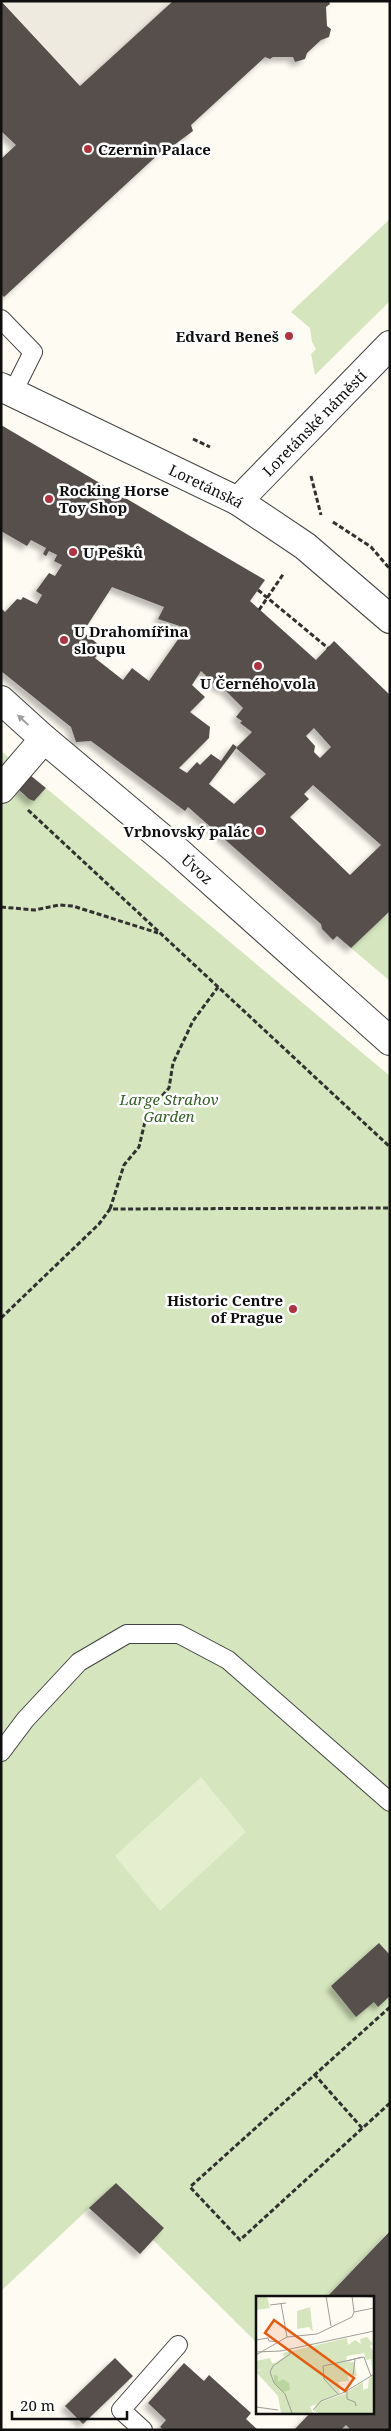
<svg xmlns="http://www.w3.org/2000/svg" width="391" height="2431" font-family="'Noto Serif',serif">
<style>
.green{fill:#d5e6be}
.pitch{fill:#e5eecf}
.plaza{fill:#eeeae0}
.building{fill:#564f4c;fill-rule:evenodd;filter:url(#shadow)}
.lines{fill:none;stroke-linecap:round;stroke-linejoin:round}
.lane-casing{stroke:#424242;stroke-width:20}
.street-casing{stroke:#424242;stroke-width:30}
.path{stroke:#313131;stroke-width:3;stroke-dasharray:5 2.5;stroke-linecap:butt}
.lane{stroke:#fff;stroke-width:18}
.street{stroke:#fff;stroke-width:28}
.oneway{fill:#9f9f9f}
.poi-dot{fill:#b23340;stroke:#fff;stroke-width:2}
.labels{text-anchor:middle;dominant-baseline:central;stroke-width:5;stroke-linejoin:round;paint-order:stroke}
.poi-label{font-size:15px;font-weight:bold;fill:#0f0f0f;stroke:#fff;text-anchor:start}
.street-label{font-size:15px;fill:#0f0f0f;stroke:#fff}
.park-label{font-size:15px;font-style:italic;fill:#346125;stroke:#fff}
.inset-road{fill:none;stroke:#9e9d97;stroke-width:1}
.view{fill:#e8590c;fill-opacity:0.15;stroke:#e8590c;stroke-width:2.5}
.inset-edge{fill:none;stroke:#0f0f0f;stroke-width:2.5}
</style>
<defs>
<filter id="shadow"><feDropShadow dx="-4.5" dy="4.5" stdDeviation="2.5" flood-color="#0004"/></filter>
</defs>
<rect width="100%" height="100%" fill="#fefbf2"/>
<!-- green -->
<g class="green">
<path d="M390,219v82l-75,74 -4,-21 5,-5 -4,-7 -2,-14 -19,-16z"/>
<path d="M1,751l29,24 -9,18 13,8 12,-13 344,288v1154l-63,67h-70v46l-104,-103 11,-12 -48,-45 -115,108z"/>
<path d="M390,911v70l-39,-33z"/>
</g>
<!-- pitch -->
<path class="pitch" d="M201,1777l45,55 -86,79 -45,-55z"/>
<!-- plaza -->
<path class="plaza" d="M2,1h171l-93,85z"/>
<!-- building -->
<g class="building">
<path d="M1,1l79,85 93,-85h156l1,3 -4,3 1,19 4,3 -2,8 -8,3 -14,13 -2,6 -10,3 -2,-5h-20l-3,2 -5,-2 -74,68 2,6 -19,14 -3,6 -5,-3 -3,2 -159,147 -3,-3v-135l15,-14 -15,-14z"/>
<path d="M1,425l264,155 -15,21 66,59 18,-19 56,54v216l-39,37 -14,-12 -4,4 -11,-11 -1,-5 -133,-117 -3,4 -94,-70 -15,1 -5,-15 -70,-56v-63l4,4 12,-13 4,1 2,-3 14,7 5,-9 -6,-4 13,-18 6,3 7,-11 -8,-4 3,-6 -8,-4 -3,5 -3,-2 3,-6 -15,-8 -4,6 -26,-15zM112,587l52,20 -6,12 28,9 -37,53 -17,-13 -9,12 -28,-22 8,-10 -20,-16zM201,671l19,18 2,-2 21,21 -7,9 6,4 -2,2 12,9 -16,16 30,26 -32,30 -25,-20 28,-37 -4,-3 -12,17 -10,-7 -11,11 -3,-3 -10,11 -8,-5 30,-30 1,-11 -20,-15 15,-15 -13,-12zM314,728l17,19 -11,11 -6,-6 1,-6 -9,-10zM313,785l68,60 -31,30 -60,-58 19,-18 -5,-5z"/>
<path d="M30,775l16,13 -12,13 -5,-2 -11,-10z"/>
<path d="M379,1943l11,12v41l-12,11 -4,-5 -18,15 -25,-31z"/>
<path d="M116,2183l48,45 -24,26 -51,-46z"/>
<path d="M390,2231v199h-39l-5,-5 -5,5h-47l17,-18h61v-115h-45z"/>
<path d="M115,2358l18,18 -50,48 -18,-18z"/>
<path d="M184,2363l20,18 5,-6 42,38 -5,6 12,11h-94l-4,-3 6,-7 -18,-17z"/>
</g>
<g class="lines">
<!-- lane casing -->
<g class="lane-casing">
<g id="lane">
<path d="M1,319l32,33 -20,40"/>
<path d="M1,1752l24,-32 54,-58 48,-28h52l49,26 162,142"/>
<path d="M143,2430l-22,-20 57,-65"/>
</g>
</g>
<!-- street casing -->
<g class="street-casing">
<g id="street">
<path id="s1" d="M1,387l237,114 67,45 85,73"/>
<path id="s2" d="M238,501l152,-156"/>
<path id="s3" d="M1,700l43,39 131,110 215,192"/>
<path d="M1,789l43,-50"/>
</g>
</g>
<!-- path -->
<g class="path">
<path d="M193,439l17,8"/>
<path d="M311,476l10,39"/>
<path d="M333,522l38,25 19,22"/>
<path d="M258,590l70,58"/>
<path d="M259,610l25,-37"/>
<path d="M28,810l362,337"/>
<path d="M1,907l34,3 24,-5 14,1 85,27"/>
<path d="M110,1209l14,-44 15,-18 8,-34 22,-25 4,-25 20,-42 25,-34"/>
<path d="M1,1318l98,-94 11,-15 280,-1"/>
<path d="M390,2007l-200,180 50,53 150,-137"/>
<path d="M314,2074l48,54"/>
</g>
<!-- lane -->
<use href="#lane" class="lane"/>
<!-- street -->
<use href="#street" class="street"/>
</g>
<!-- one-way arrows -->
<defs><path id="oneway-solid" d="M-6-.8H1V-3.2L6.5 0L1 3.2V.8H-6Z" transform="scale(1.25)"/></defs>
<use class="oneway" href="#oneway-solid" transform="translate(23 720) rotate(-137)"/>
<!-- markers -->
<g class="poi-dot">
<circle cx="88" cy="149" r="5"/>
<circle cx="289" cy="336" r="5"/>
<circle cx="49" cy="499" r="5"/>
<circle cx="73" cy="552" r="5"/>
<circle cx="64" cy="640" r="5"/>
<circle cx="258" cy="666" r="5"/>
<circle cx="260" cy="831" r="5"/>
<circle cx="293" cy="1309" r="5"/>
</g>
<g class="labels">
<!-- poi labels -->
<g class="poi-label">
<text x="98" y="149">Czernin Palace</text>
<text x="279" y="336" text-anchor="end">Edvard Beneš</text>
<text x="59" y="490">Rocking Horse<tspan x="59" dy="17">Toy Shop</tspan></text>
<text x="83" y="552">U Pešků</text>
<text x="74" y="631">U Drahomířina<tspan x="74" dy="17">sloupu</tspan></text>
<text x="258" y="683" text-anchor="middle">U Černého vola</text>
<text x="250" y="831" text-anchor="end">Vrbnovský palác</text>
<text x="283" y="1300" text-anchor="end">Historic Centre<tspan x="283" dy="17">of Prague</tspan></text>
</g>
<!-- street labels -->
<g class="street-label">
<text stroke="none"><textPath href="#s2" startOffset="109">Loretánské náměstí</textPath></text>
<text stroke="none"><textPath href="#s1" startOffset="228">Loretánská</textPath></text>
<text stroke="none"><textPath href="#s3" startOffset="259">Úvoz</textPath></text>
</g>
<!-- park labels -->
<g class="park-label">
<text x="169" y="1099">Large Strahov<tspan x="169" dy="17">Garden</tspan></text>
</g>
</g>
<!-- overview -->
<g transform="translate(256 2296)">
<rect width="118" height="118" fill="#fefbf2"/>
<path d="M0,0h11l3,12 -14,2zM54,11l3,25 -4,-5 -12,2v-18zM111,41l6,7 -3,2 3,5v22l-2,-14 -5,1 -2,-7 -17,3 -1,6h8l3,14h-6l-5,-9 3,14 -10,1 1,11 -22,10 26,-9 19,-12v8l5,-2 1,-10 4,-3v38h-55l-4,-2 2,-7 -6,3 3,6h-32l-3,-17 -22,-24 8,-4 -8,3v-10l14,-3 2,5h3l9,-6 -1,-4 64,-15 1,7 7,-5 6,4 -1,-5z" fill="#d5e6be"/>
<path d="M18,79l4,1v6l5,-3 6,4 1,7 -6,2 -10,-9z" fill="#bad59e"/>
<path class="inset-road" d="M70,0l5,30M96,0l2,16M101,0l17,1M25,7l6,34M14,9l16,-2M0,44l12,-2 1,3 9,1M34,53v5l-17,12 -3,6 4,11 11,11 7,19M0,56l25,-1 93,-20M0,59l31,-18 30,-3 35,-17 2,-5 20,-4M91,65l15,-4M97,79l2,-15M91,95v8l8,3 1,4M82,98l-14,-15 -1,-13 41,-9 7,19M0,111l22,3M57,114l8,-9 24,-9 29,-18"/>
<path class="view" d="M18,24l80,58 -9,13 -80,-58z"/>
<rect width="118" height="118" class="inset-edge"/>
</g>
<!-- border -->
<rect width="391" height="2431" fill="none" stroke="#0f0f0f" stroke-width="5"/>
<!-- scale -->
<path d="M12 2411v8h115v-8" fill="none" stroke="#0f0f0f" stroke-width="2.5"/>
<text x="20" y="2411" font-size="15" fill="#0f0f0f" stroke="#ffffff" stroke-width="4" paint-order="stroke">20 m</text>
</svg>
